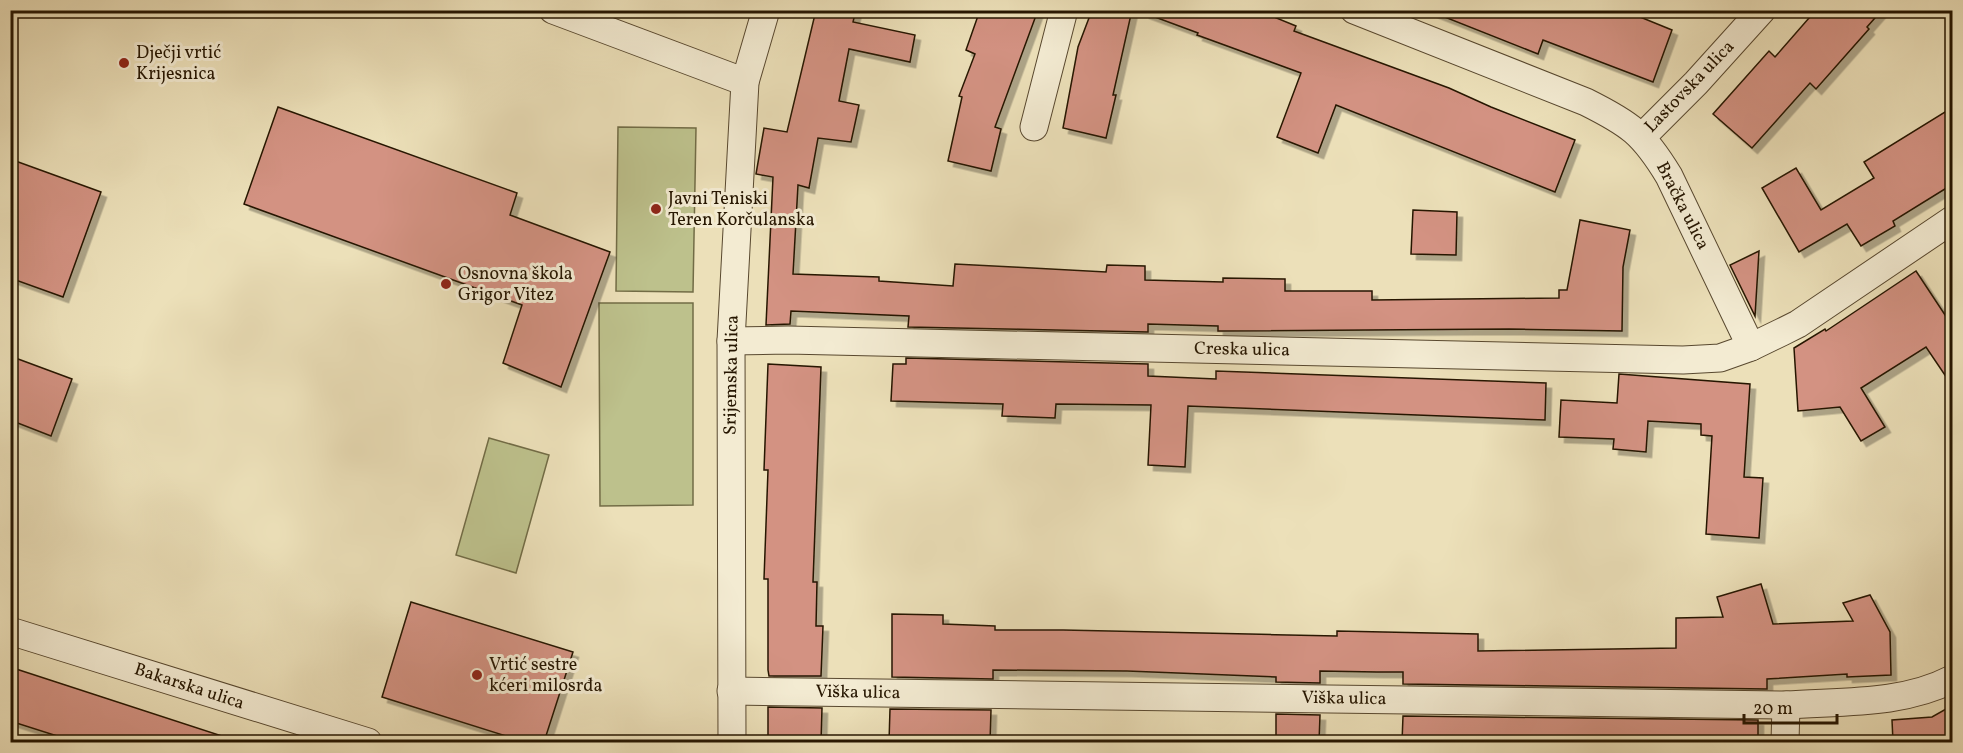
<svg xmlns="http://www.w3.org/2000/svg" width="1963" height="753" font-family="Vollkorn,serif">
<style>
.green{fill:#bdc18c;stroke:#726c46;stroke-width:1.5}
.building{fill:#d39282;stroke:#261601;stroke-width:1.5;filter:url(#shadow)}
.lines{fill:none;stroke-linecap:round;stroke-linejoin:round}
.minor-casing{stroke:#58482f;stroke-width:29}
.minor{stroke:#f3ebd2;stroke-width:27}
.poi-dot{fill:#8f2418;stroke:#f3ebd2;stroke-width:2}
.labels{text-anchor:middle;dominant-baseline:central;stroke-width:6;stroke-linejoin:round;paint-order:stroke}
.poi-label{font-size:18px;fill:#261601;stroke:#f3ebd2;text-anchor:start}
.street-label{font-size:18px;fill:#261601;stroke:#f3ebd2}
</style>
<defs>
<filter id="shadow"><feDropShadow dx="5.5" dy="5.5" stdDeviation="0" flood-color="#0004"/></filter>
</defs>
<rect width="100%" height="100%" fill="#ece0b9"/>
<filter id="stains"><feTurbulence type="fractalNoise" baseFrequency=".00333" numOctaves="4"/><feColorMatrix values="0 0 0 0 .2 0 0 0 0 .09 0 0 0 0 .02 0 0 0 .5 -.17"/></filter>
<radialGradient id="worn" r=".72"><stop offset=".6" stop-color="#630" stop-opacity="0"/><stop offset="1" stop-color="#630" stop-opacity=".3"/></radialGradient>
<!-- green -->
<g class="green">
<path d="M618,127l78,1 -3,164 -77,-1z"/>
<path d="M599,303h94v202l-93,1z"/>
<path d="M489,438l60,17 -33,118 -60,-18z"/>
</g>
<!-- building -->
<g class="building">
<path d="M816,10h40l-3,12 62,13 -5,27 -61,-13 -10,52 20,4 -8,37 -33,-4 -9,50 -11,-3 -5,89 86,3v4l74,5 2,-22 151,8 1,-7 38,1v14l78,2v-4l62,1v12h87v9l187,-2v-8h8l13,-70 50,10 -7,37 -1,64 -113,-2 -291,2v-5l-70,-2v8l-240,-5 1,-11 -118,-5 -1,13 -24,1 7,-148 -17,-3 8,-46 23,4z"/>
<path d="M980,10h58l-43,117 6,2 -10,42 -43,-10 14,-64 -3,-1 16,-42 -9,-4z"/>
<path d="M1092,10h40l-19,85h3l-10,43 -43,-10 15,-81z"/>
<path d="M1144,10h113l39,16 -2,5 155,57 42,19 84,33 -20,52 -219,-87 -18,48 -41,-16 24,-64 -104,-38 1,-2 -54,-20z"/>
<path d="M1432,10h191l49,20 -19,52 -110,-42 -5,14 -106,-42z"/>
<path d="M1816,10h66l-15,17 2,2 -53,60 -6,-6 -58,65 -39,-34 56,-63 6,6z"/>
<path d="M278,107l239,86 -7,22 100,37 -49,135 -58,-24 19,-58 -278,-101z"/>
<path d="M1953,107v77l-60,37 2,5 -34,20 -14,-22 -48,28 -37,-64 34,-20 25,42 53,-32 -10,-16z"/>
<path d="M10,159l91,33 -38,105 -53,-19z"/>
<path d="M1413,210l44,2 -1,43 -45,-1z"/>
<path d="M1759,251l-4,65 -25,-51z"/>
<path d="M1916,271l37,56v60l-27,-40 -65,41 24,39 -24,14 -21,-34 -42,4 -4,-63 31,-19 1,2z"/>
<path d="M10,356l62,23 -21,57 -41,-16z"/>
<path d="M906,358l242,6v12l68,3v-8l330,12 -1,37 -357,-14 -3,61 -37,-2 3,-60 -95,-1 -1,14 -53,-2 1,-12 -112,-3 2,-37h13z"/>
<path d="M768,364l53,3 -8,215h4l-1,44h7l-2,50h-52l-1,-6v-91h-4l4,-109h-4z"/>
<path d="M1619,374l131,10 -6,93 19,1 -4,60 -53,-4 6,-98 -11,-1v-11l-53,-3 -2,31 -33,-3 1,-10 -55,-2 2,-37 56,3z"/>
<path d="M1761,584l12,40 80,-3 -10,-18 27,-8 20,37 1,43 -44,2v-3l-80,5v10l-364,-5v-12h-26l-57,-1v12l-44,-1v-5l-149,-6 -134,-1v9l-101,-2v-63l51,1v9l52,2v4h68l274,6v-5l141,3v17l198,-3v-30l47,-1 -6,-20z"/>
<path d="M411,602l162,50 -29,90h-19l-143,-45z"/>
<path d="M10,667l215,70v5h-149l-66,-21z"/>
<path d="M1953,705v37h-60l-1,-22 40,-3z"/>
<path d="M768,707l54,1 -1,34h-53z"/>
<path d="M890,709l101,1 -1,32h-101z"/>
<path d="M1276,714l44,1 -1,27h-43z"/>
<path d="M1403,716l355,4v22h-356z"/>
</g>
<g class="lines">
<!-- minor casing -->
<g class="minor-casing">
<g id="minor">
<path d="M553,10l192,72"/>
<path d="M1354,10l232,92c44,22 57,31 83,74l82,171"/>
<path d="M1034,127l30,-117"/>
<path d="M1642,137l54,-54 66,-73"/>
<path d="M731,341l57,-1 895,20 37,-2 31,-11 31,-15 16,-8 154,-104"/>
<path d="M10,631l358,111"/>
<path d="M731,691l1055,14c55,-4 116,0 166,-26"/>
<path d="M732,742l-1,-401 14,-259 21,-72"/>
<path d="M1785,742l1,-37"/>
</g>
</g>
<!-- minor -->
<use href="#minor" class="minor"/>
</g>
<!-- markers -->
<g class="poi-dot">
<circle cx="124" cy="63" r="6"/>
<circle cx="656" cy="209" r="6"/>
<circle cx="446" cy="284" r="6"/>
<circle cx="477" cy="675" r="6"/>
</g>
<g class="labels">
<!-- poi labels -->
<g class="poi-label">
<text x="136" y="53">Dječji vrtić<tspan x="136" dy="21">Krijesnica</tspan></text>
<text x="668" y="199">Javni Teniski<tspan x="668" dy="21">Teren Korčulanska</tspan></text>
<text x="458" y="274">Osnovna škola<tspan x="458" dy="21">Grigor Vitez</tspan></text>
<text x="489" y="665">Vrtić sestre<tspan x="489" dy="21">kćeri milosrđa</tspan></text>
</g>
<!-- street labels -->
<g class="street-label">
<text transform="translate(1690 87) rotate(-46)">Lastovska ulica</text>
<text transform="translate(1682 206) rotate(63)">Bračka ulica</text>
<text transform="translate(1242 350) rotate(1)">Creska ulica</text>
<text transform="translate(732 375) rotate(-89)">Srijemska ulica</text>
<text transform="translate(189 687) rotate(18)">Bakarska ulica</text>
<text transform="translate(858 693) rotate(1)">Viška ulica</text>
<text transform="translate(1344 699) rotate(1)">Viška ulica</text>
</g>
</g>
<!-- margin -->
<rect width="1963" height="753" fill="none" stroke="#ece0b9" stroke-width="36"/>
<rect x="12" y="12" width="1939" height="729" fill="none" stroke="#261601" stroke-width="3"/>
<rect x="18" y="18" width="1927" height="717" fill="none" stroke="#261601" stroke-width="1.5"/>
<!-- scale -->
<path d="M1744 714v9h93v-9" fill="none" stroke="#261601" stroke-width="3"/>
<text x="1753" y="714" font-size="18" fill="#261601" stroke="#f3ebd2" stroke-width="4.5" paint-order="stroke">20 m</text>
<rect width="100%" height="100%" filter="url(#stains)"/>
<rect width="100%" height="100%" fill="url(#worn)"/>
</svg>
